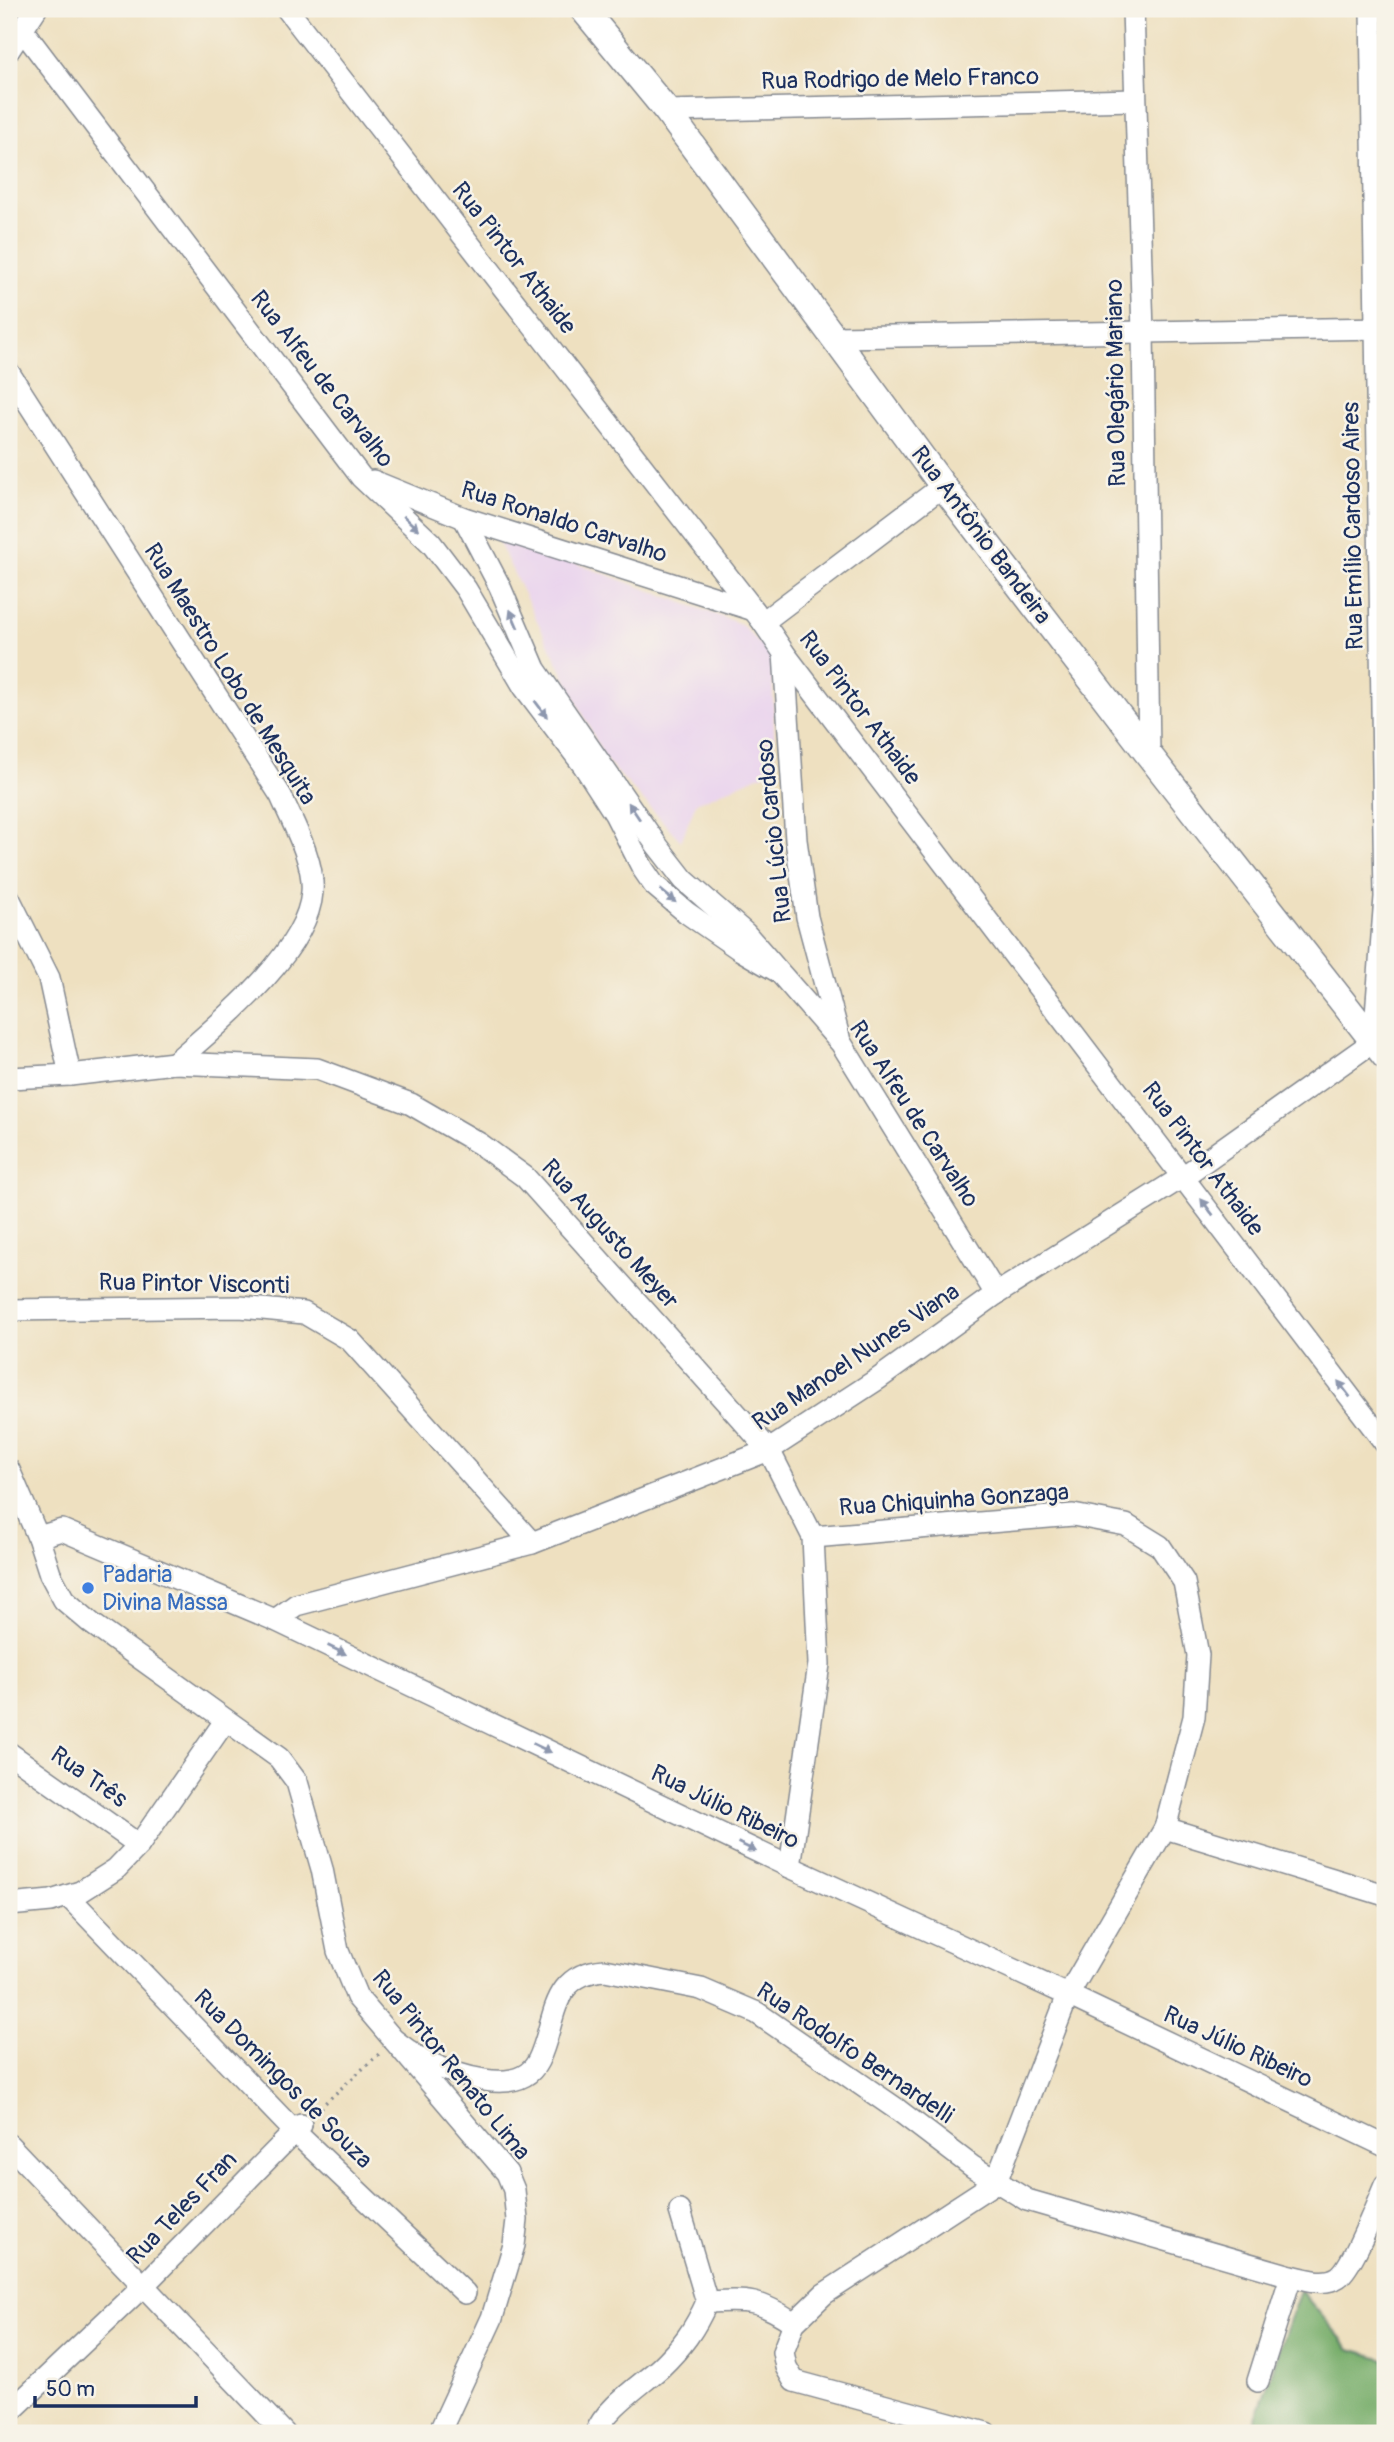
<svg xmlns="http://www.w3.org/2000/svg" width="1394" height="2442" font-family="Pangolin,sans-serif">
<style>
.built{fill:#e9d2ee}
.forest{fill:#75ac68;stroke:#486e63;stroke-width:2}
.lines{fill:none;stroke-linecap:round;stroke-linejoin:round}
.minor-casing{stroke:#84888f;stroke-width:24}
.tertiary-casing{stroke:#84888f;stroke-width:29}
.path{stroke:#84888f;stroke-width:3.5;stroke-dasharray:2 5;stroke-linecap:butt}
.minor{stroke:#fff;stroke-width:21}
.tertiary{stroke:#fff;stroke-width:26}
.oneway{fill:#8d97ae}
.shop-dot{fill:#3f7fe0;stroke:#f7f3e8;stroke-width:2.5}
.labels{text-anchor:middle;dominant-baseline:central;stroke-width:5;stroke-linejoin:round;paint-order:stroke}
.street-label{font-size:24px;fill:#1b2f5e;stroke:#f7f3e8}
.shop-label{font-size:24px;fill:#366cbe;stroke:#f7f3e8;text-anchor:start}
</style>
<rect width="100%" height="100%" fill="#f7f3e8"/>
<filter id="ink" filterUnits="userSpaceOnUse"><feTurbulence type="fractalNoise" baseFrequency=".0143" numOctaves="2"/><feDisplacementMap in="SourceGraphic" scale="14" xChannelSelector="R" yChannelSelector="G"/><feConvolveMatrix kernelMatrix="1 2 1 2 8 2 1 2 1" color-interpolation-filters="sRGB"/></filter>
<filter id="wash" filterUnits="userSpaceOnUse"><feTurbulence type="fractalNoise" baseFrequency=".00686" numOctaves="4" result="noise"/><feDisplacementMap in="SourceGraphic" scale="28" xChannelSelector="R" yChannelSelector="G"/><feGaussianBlur stdDeviation="1.57" result="paint"/><feColorMatrix in="noise" values="0 0 0 0 0 0 0 0 0 0 0 0 0 0 0 0 0 1.4 0 .05"/><feComposite in="paint" operator="in"/></filter>
<g filter="url(#wash)">
<rect width="100%" height="100%" fill="#eee0c0"/>
<!-- built -->
<path class="built" d="M494,533l247,91 31,33 3,112 -79,34 -15,38 -76,-82z"/>
<!-- forest -->
<path class="forest" d="M1300,2290l50,59 35,10v74h-134z"/>
</g>
<g filter="url(#ink)">
<g class="lines">
<!-- minor casing -->
<g class="minor-casing">
<g id="minor">
<path d="M287,9l476,613 21,31 601,790"/>
<path d="M1133,9l10,323 6,423"/>
<path d="M21,28l340,449 70,66 35,46 58,98 60,79 31,48 28,55 11,16 33,28 52,36 38,22"/>
<path d="M9,50l27,-41"/>
<path d="M667,111l468,-11"/>
<path d="M835,337l550,-9"/>
<path d="M9,373l272,423c12,28 34,66 31,96 -4,60 -94,133 -138,171"/>
<path d="M373,481l91,37 290,92"/>
<path d="M464,518l36,69 35,82 121,175 28,36 61,53 96,110 155,251"/>
<path d="M763,622l180,-136"/>
<path d="M784,653l12,187 11,77 32,120"/>
<path d="M9,898l40,80 21,97"/>
<path d="M9,1078l61,-3 104,-12 143,6 94,35 69,40 45,33 244,273 44,87 6,127 -29,203"/>
<path d="M9,1310l231,-3 64,6 46,27 182,203"/>
<path d="M9,1470l29,67 12,37 14,26 27,23 188,135 18,24 25,87 16,82 19,46 150,176 7,17 3,30 -3,25 -22,73 -53,115"/>
<path d="M38,1537l24,-7 213,90 515,247 278,128 317,151"/>
<path d="M813,1537l260,-22 53,10 34,21 24,36 14,73 -4,62 -29,111 -97,167 -72,187 -172,112 -30,29 -11,29 3,15 8,14 192,52"/>
<path d="M275,1620l21,-15 236,-62 237,-93 109,-71 118,-85 188,-118 190,-135 11,-144 -14,-888"/>
<path d="M9,1753l130,92"/>
<path d="M1165,1828l220,67"/>
<path d="M68,1896l226,235 171,162"/>
<path d="M9,1905l42,-4 29,-9 36,-23 23,-24 86,-124"/>
<path d="M394,2040c10,7 20,16 31,21 28,13 94,38 113,0 19,-38 10,-87 67,-91l96,19 56,24 141,97 75,57 54,33 264,76c15,3 33,10 47,1 15,-10 39,-74 47,-92"/>
<path d="M9,2145l275,288"/>
<path d="M707,2302c41,-2 52,-3 87,21"/>
<path d="M1258,2381l33,-105"/>
<path d="M9,2413l134,-127 158,-161"/>
<path d="M596,2433c8,-24 45,-48 64,-65 22,-21 35,-39 47,-66l-27,-91"/>
</g>
</g>
<!-- tertiary casing -->
<g class="tertiary-casing">
<path id="tertiary" d="M583,9l84,102 276,375 206,269 236,301"/>
</g>
<!-- path -->
<path class="path" d="M315,2112l64,-58"/>
<!-- minor -->
<use href="#minor" class="minor"/>
<!-- tertiary -->
<use href="#tertiary" class="tertiary"/>
</g>
<!-- one-way arrows -->
<defs><path id="oneway-solid" d="M-6-.8H1V-3.2L6.5 0L1 3.2V.8H-6Z" transform="scale(1.75)"/></defs>
<g class="oneway">
<use href="#oneway-solid" transform="translate(411 523) rotate(43)"/>
<use href="#oneway-solid" transform="translate(514 619) rotate(-113)"/>
<use href="#oneway-solid" transform="translate(541 709) rotate(53)"/>
<use href="#oneway-solid" transform="translate(634 811) rotate(-124)"/>
<use href="#oneway-solid" transform="translate(668 896) rotate(40)"/>
<use href="#oneway-solid" transform="translate(1207 1207) rotate(-127)"/>
<use href="#oneway-solid" transform="translate(1344 1389) rotate(-127)"/>
<use href="#oneway-solid" transform="translate(337 1650) rotate(26)"/>
<use href="#oneway-solid" transform="translate(542 1748) rotate(26)"/>
<use href="#oneway-solid" transform="translate(747 1847) rotate(26)"/>
</g>
</g>
<!-- markers -->
<circle class="shop-dot" cx="88" cy="1588" r="7"/>
<g class="labels">
<!-- street labels -->
<g class="street-label">
<text transform="translate(900 79) rotate(-1)">Rua Rodrigo de Melo Franco</text>
<text transform="translate(514 258) rotate(52)">Rua Pintor Athaide</text>
<text transform="translate(322 379) rotate(52)">Rua Alfeu de Carvalho</text>
<text transform="translate(1116 383) rotate(-91)">Rua Olegário Mariano</text>
<text transform="translate(564 522) rotate(18)">Rua Ronaldo Carvalho</text>
<text transform="translate(1353 526) rotate(-91)">Rua Emílio Cardoso Aires</text>
<text transform="translate(981 535) rotate(53)">Rua Antônio Bandeira</text>
<text transform="translate(230 674) rotate(58)">Rua Maestro Lobo de Mesquita</text>
<text transform="translate(860 708) rotate(53)">Rua Pintor Athaide</text>
<text transform="translate(774 831) rotate(-96)">Rua Lúcio Cardoso</text>
<text transform="translate(914 1114) rotate(57)">Rua Alfeu de Carvalho</text>
<text transform="translate(1203 1159) rotate(53)">Rua Pintor Athaide</text>
<text transform="translate(610 1234) rotate(48)">Rua Augusto Meyer</text>
<text transform="translate(194 1284) rotate(1)">Rua Pintor Visconti</text>
<text transform="translate(856 1357) rotate(-34)">Rua Manoel Nunes Viana</text>
<text transform="translate(954 1500) rotate(-4)">Rua Chiquinha Gonzaga</text>
<text transform="translate(89 1777) rotate(35)">Rua Três</text>
<text transform="translate(725 1807) rotate(26)">Rua Júlio Ribeiro</text>
<text transform="translate(1238 2047) rotate(25)">Rua Júlio Ribeiro</text>
<text transform="translate(855 2053) rotate(34)">Rua Rodolfo Bernardelli</text>
<text transform="translate(451 2065) rotate(51)">Rua Pintor Renato Lima</text>
<text transform="translate(283 2079) rotate(45)">Rua Domingos de Souza</text>
<text transform="translate(182 2208) rotate(-46)">Rua Teles Fran</text>
</g>
<!-- shop labels -->
<g class="shop-label">
<text x="102" y="1574">Padaria<tspan x="102" dy="28">Divina Massa</tspan></text>
</g>
</g>
<!-- margin -->
<rect width="1394" height="2442" fill="none" stroke="#f7f3e8" stroke-width="35"/>
<!-- scale -->
<path d="M35 2396v10h161v-10" fill="none" stroke="#1b2f5e" stroke-width="3.5"/>
<text x="46" y="2396" font-size="21" fill="#1b2f5e" stroke="#f7f3e8" stroke-width="5" paint-order="stroke">50 m</text>
</svg>
